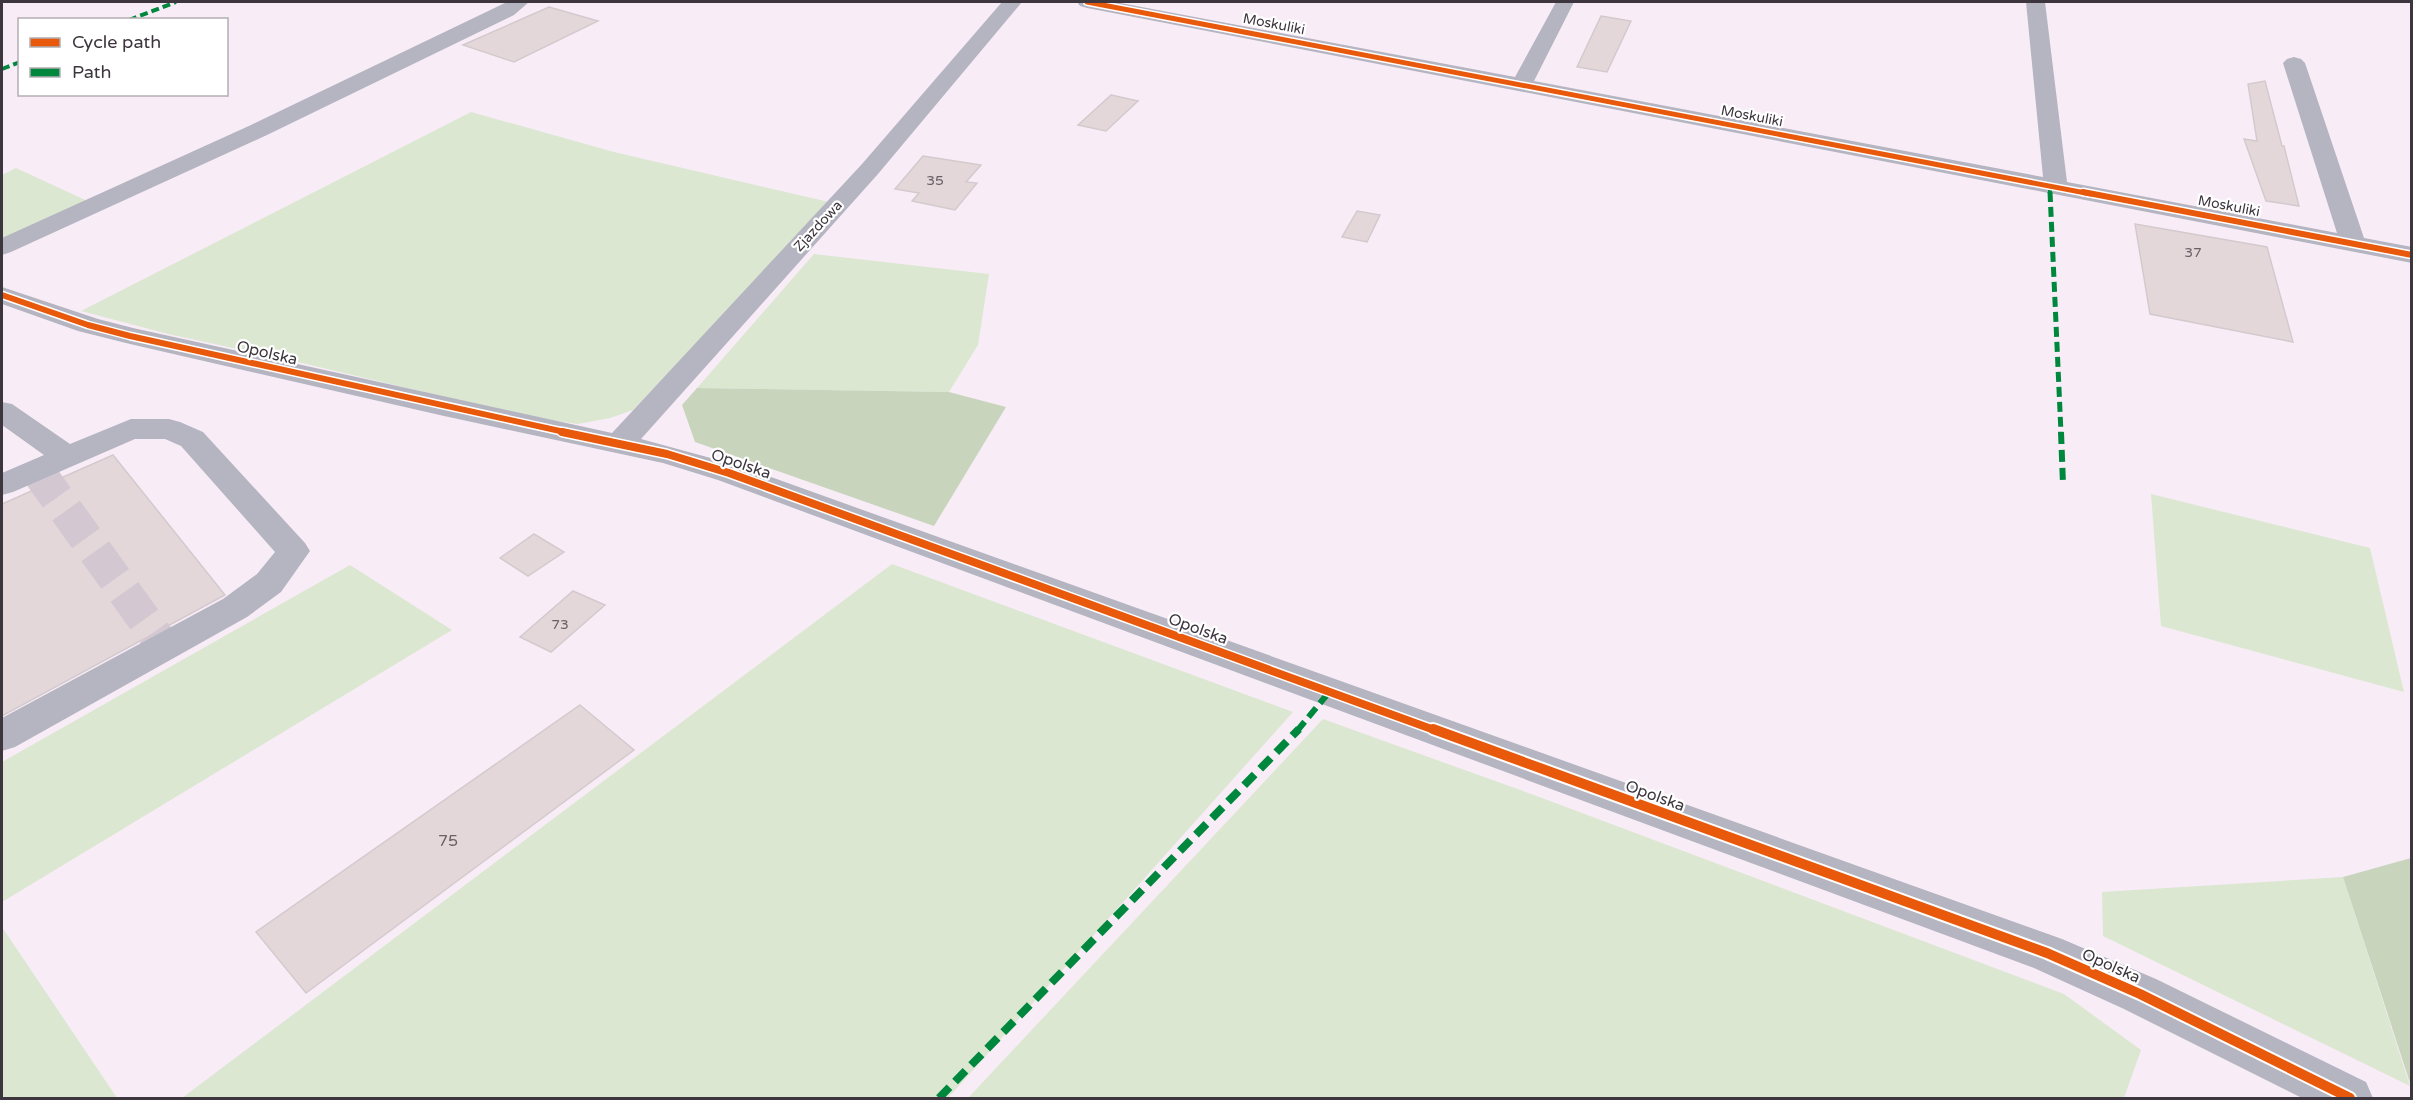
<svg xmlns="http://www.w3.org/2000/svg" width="2413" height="1100" font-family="'Varela Round',sans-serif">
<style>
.green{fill:#dbe7d1}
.forest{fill:#c8d5bc}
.building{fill:#e3d7d9;stroke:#d4cacd;stroke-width:1.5}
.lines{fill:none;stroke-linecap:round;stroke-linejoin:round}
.minor-tunnel{stroke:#d3c8d2;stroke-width:34;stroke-dasharray:34 16;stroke-linecap:butt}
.minor{fill:#b5b4c1;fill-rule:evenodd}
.quiet-far3{stroke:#00873e;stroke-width:4;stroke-dasharray:8 4;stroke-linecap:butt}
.quiet-far2{stroke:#00873e;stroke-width:5;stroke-dasharray:10 5;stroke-linecap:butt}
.quiet-far1{stroke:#00873e;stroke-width:6;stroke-dasharray:12 6;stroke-linecap:butt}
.quiet{stroke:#00873e;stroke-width:8;stroke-dasharray:15 8;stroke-linecap:butt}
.cycleway-far3-casing{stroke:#fff;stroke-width:8}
.cycleway-far2-casing{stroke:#fff;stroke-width:9}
.cycleway-far1-casing{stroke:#fff;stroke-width:11}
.cycleway-casing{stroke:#fff;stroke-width:14}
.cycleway-far3{stroke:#e8590c;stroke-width:5}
.cycleway-far2{stroke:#e8590c;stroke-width:6}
.cycleway-far1{stroke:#e8590c;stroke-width:8}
.cycleway{stroke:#e8590c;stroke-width:10}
.labels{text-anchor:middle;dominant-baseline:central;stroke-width:4.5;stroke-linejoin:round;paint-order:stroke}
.far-street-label{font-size:14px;fill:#3e363e;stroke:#fff}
.number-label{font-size:14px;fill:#6a6167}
.street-label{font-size:16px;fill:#3e363e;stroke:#fff}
.near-number-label{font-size:16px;fill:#6a6167}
</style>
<rect width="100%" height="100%" fill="#f8edf7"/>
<!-- green -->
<g class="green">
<path d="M471,112l143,40 215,50 -196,208 -23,8 -32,6 -45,-6 -231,-55 -134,-29 -87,-23z"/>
<path d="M16,168l78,36 -92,42v-71z"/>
<path d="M814,254l175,20 -11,71 -29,47 -252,-4z"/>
<path d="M2151,494l219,54 34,144 -243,-66z"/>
<path d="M892,564l401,148 -345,386h-766z"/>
<path d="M350,565l102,65 -450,272v-140z"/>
<path d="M1323,719l211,76 530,199 77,56 -17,48h-1156z"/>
<path d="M2343,877l67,209 -307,-150 -1,-44z"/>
<path d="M2,927l115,171h-115z"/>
</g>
<!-- forest -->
<g class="forest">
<path d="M697,388l252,4 57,15 -72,119 -239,-84 -13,-37z"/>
<path d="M2411,858h1l-1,228 -68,-209z"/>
</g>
<!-- building -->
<g class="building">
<path d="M549,7l49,14 -84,41 -51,-17z"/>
<path d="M1601,16l30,5 -24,51 -30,-5z"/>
<path d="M2265,81l17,65h2l15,60 -33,-5 -22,-62 13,2 -9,-57z"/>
<path d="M1111,95l27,6 -32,30 -28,-6z"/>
<path d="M923,156l58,9 -15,17 11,1 -22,27 -43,-9 7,-8 -24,-4z"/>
<path d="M1357,211l23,4 -13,27 -25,-5z"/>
<path d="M2135,224l132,23 26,95 -143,-28z"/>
<path d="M113,455l112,140 -223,121v-212z"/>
<path d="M534,534l30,18 -36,24 -28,-18z"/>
<path d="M573,591l32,14 -54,47 -31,-15z"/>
<path d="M580,705l54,45 -328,243 -50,-61z"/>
</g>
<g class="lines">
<!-- minor-tunnel -->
<path class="minor-tunnel" d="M37,470l127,177"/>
<!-- minor -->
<g class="minor">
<path d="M507,2h22l-15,13 -247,120 -256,117 -9,3v-17l249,-113z"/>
<path d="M1002,2h20l-144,172 -237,265 99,27 1322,473 94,40 210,103 7,16h-71l-178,-89 -90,-41 -1316,-488 -55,-17 -219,-47 -314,-72 -52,-13 -76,-27v-17l96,32 35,9 479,105 250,-269z"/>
<path d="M1077,2h38l400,75 41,-75h18l-40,79 509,96 -17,-175h19l22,180 270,51 -54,-170 4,-4 7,-2 7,2 4,4 59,175 48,9v16l-1325,-255 -7,-2z"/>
<path d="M2,402l10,2 58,40 61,-25h38l11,3 23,10 102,111 5,8 -29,41 -34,25 -232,130 -13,4v-33l221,-119 34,-25 18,-22 -94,-106 -16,-7h-30l-122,53 -11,3v-22l42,-18 -42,-30z"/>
</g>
<!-- quiet-far3 -->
<g class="quiet-far3">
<path d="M129,20l47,-18"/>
<path d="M2,69l18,-7"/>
<path d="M2050,186v8"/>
</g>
<!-- quiet-far2 -->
<path class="quiet-far2" d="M2050,192l11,241"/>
<!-- quiet-far1 -->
<g class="quiet-far1">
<path d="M2061,432l2,52"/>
<path d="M1297,731l33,-40"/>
</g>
<!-- quiet -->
<path class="quiet" d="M939,1098l360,-369"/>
<!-- cycleway-far3 casing -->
<g class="cycleway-far3-casing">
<path id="cycleway-far3" d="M1087,2l1004,192"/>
</g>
<!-- cycleway-far2 casing -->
<g class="cycleway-far2-casing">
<g id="cycleway-far2">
<path d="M2083,192l329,63"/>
<path d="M2,295l86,30 42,11 439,97"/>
</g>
</g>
<!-- cycleway-far1 casing -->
<g class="cycleway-far1-casing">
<path id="cycleway-far1" d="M562,432l105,22 62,19 708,258"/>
</g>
<!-- cycleway casing -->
<g class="cycleway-casing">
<path id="cycleway" d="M1433,729l614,224 93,41 210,104"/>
</g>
<!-- cycleway-far3 -->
<use href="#cycleway-far3" class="cycleway-far3"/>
<!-- cycleway-far2 -->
<use href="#cycleway-far2" class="cycleway-far2"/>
<!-- cycleway-far1 -->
<use href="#cycleway-far1" class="cycleway-far1"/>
<!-- cycleway -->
<use href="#cycleway" class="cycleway"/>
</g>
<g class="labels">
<!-- far-street labels -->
<g class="far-street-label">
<text transform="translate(1274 24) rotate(11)">Moskuliki</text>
<text transform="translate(1752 116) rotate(11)">Moskuliki</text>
<text transform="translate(2229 206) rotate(11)">Moskuliki</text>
<text transform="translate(818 226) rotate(-47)">Zjazdowa</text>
</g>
<!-- number labels -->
<g class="number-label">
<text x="935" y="180">35</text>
<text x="2193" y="252">37</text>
<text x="560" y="624">73</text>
</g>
<!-- street labels -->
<g class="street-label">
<text transform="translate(267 353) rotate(13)">Opolska</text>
<text transform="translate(741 464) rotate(19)">Opolska</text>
<text transform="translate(1198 629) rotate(20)">Opolska</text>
<text transform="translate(1655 796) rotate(20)">Opolska</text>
<text transform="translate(2111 966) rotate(24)">Opolska</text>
</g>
<!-- near-number labels -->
<g class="near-number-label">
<text x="448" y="841">75</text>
</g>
</g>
<!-- border -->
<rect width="2413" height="1100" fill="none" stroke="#3e363e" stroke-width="6"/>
<!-- legend -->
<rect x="18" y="18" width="210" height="78" fill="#ffffff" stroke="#b2afb2" stroke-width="1.5"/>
<rect x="30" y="38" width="30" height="9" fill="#e8590c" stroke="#b2afb2" stroke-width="1.5"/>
<text x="72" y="48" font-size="18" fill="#3e363e">Cycle path</text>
<rect x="30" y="68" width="30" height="9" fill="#00873e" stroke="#b2afb2" stroke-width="1.5"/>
<text x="72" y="78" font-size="18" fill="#3e363e">Path</text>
</svg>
